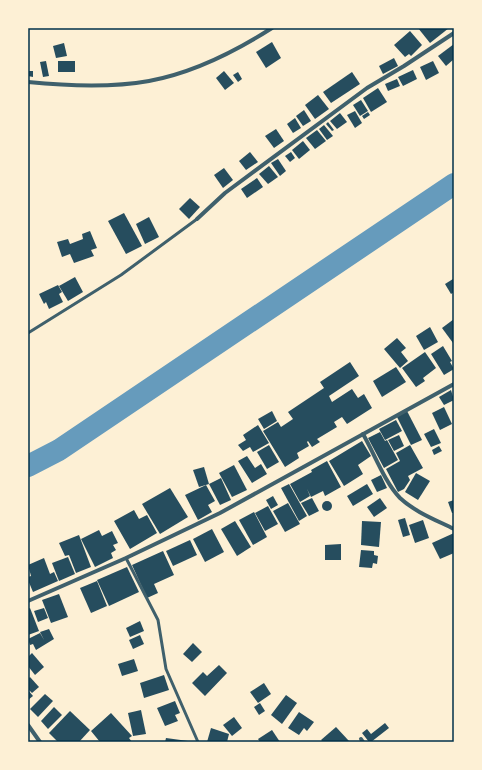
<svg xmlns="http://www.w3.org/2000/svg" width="482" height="770" font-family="'Golos Text',sans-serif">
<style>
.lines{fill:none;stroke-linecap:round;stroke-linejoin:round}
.river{stroke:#669bbc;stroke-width:22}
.building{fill:#264d5e}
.service{stroke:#3f606c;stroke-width:3}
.minor{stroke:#3f606c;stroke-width:4}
.neatline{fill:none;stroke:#003049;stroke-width:1.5}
</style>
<rect width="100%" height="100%" fill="#fdf0d5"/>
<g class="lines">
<!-- river -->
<path class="river" d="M28,466l31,-16 395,-266"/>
</g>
<!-- building -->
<g class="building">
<path d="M418,28h31l-19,15z"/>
<path d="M410,31l12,14 -11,11 -2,-2 -4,3 -11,-12z"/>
<path d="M272,42l9,16 -15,10 -10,-16z"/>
<path d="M64,43l3,13 -11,2 -3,-12z"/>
<path d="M454,44v15l-8,7 -8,-10z"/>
<path d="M394,58l4,8 -15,8 -4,-8z"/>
<path d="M46,61l3,15 -6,1 -3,-15z"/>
<rect x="58" y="61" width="17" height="11"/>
<path d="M433,61l6,12 -13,7 -6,-13z"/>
<path d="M413,70l4,9 -14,7 -5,-9z"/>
<path d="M28,71h5v6l-5,-1z"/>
<path d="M224,71l10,12 -9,7 -9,-12z"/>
<path d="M238,72l4,7 -4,3 -5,-7z"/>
<path d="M352,72l8,12 -29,19 -8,-11z"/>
<path d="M397,79l3,7 -12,5 -3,-7z"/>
<path d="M378,88l9,14 -16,10 -8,-14z"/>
<path d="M318,95l11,14 -14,10 -10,-14z"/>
<path d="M361,100l7,11 -8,5 -7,-11z"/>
<path d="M304,110l7,11 -8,5 -7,-10z"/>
<path d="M355,111l7,12 -7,5 -8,-13z"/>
<path d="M368,112l2,3 -6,4 -2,-3z"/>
<path d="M340,113l7,9 -10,7 -7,-8z"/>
<path d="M295,118l6,10 -8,5 -6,-9z"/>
<path d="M328,122l6,8 -2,1 -6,-7z"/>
<path d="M324,125l9,11 -6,4 -8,-11z"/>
<path d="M276,129l8,12 -10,7 -9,-12z"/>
<path d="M317,130l9,11 -11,8 -9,-11z"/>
<path d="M303,141l7,9 -11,9 -7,-9z"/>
<path d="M250,152l8,10 -12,8 -7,-9z"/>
<path d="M291,152l4,6 -5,4 -5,-6z"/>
<path d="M278,159l8,12 -6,5 -9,-13z"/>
<path d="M269,166l9,11 -10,7 -9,-10z"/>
<path d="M224,168l9,12 -10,8 -9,-13z"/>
<path d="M257,178l6,9 -16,11 -6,-9z"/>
<path d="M190,198l10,9 -11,12 -10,-10z"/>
<path d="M124,213l18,33 -16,8 -18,-33z"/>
<path d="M149,217l10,20 -14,7 -9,-20z"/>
<path d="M90,231l7,17 -6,2 3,6 -20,7 -4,-9 -8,3 -5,-15 11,-3 2,5 13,-5 -1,-5z"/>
<path d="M75,277l8,15 -15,9 -9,-15z"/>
<path d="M453,279l1,13 -3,2 -6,-10z"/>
<path d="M58,285l4,7 -3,2 4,8 -14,7 -3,-7 -2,2 -5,-10z"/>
<path d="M454,319v23l-1,1 -11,-15z"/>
<path d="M430,327l8,15 -14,8 -8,-14z"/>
<path d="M397,338l9,10 -5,4 7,9 -8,7 -16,-19z"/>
<path d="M443,346l9,15 -2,1 4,7 -10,6 -13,-21z"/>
<path d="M425,352l11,16 -13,10 2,3 -9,6 -14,-19z"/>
<path d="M350,362l9,14 -30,20 3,6 20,-13 6,9 6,-4 8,14 -25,16 -5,-7 -8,5 3,5 -20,12 3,3 -8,5 -4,-6 -1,1 2,4 -12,7 2,5 -14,9 -22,-36 15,-9 3,5 12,-8 -5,-7 36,-24 -4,-6z"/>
<path d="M396,367l10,15 -24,15 -9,-16z"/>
<path d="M451,390l3,10 -10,5 -5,-8z"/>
<path d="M444,407l8,17 -12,6 -8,-17z"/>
<path d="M272,411l5,10 -13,8 -6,-10z"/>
<path d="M407,411l15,29 -11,5 -14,-28z"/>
<path d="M396,420l6,11 -17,9 -6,-11z"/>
<path d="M258,425l11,18 -16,9 -3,-5 -7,4 -5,-6 8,-5 -3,-5z"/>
<path d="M434,429l7,14 -10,4 -7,-13z"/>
<path d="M380,432l5,9 2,-1 11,20 -14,8 -16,-30z"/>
<path d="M399,435l5,11 -10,5 -6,-11z"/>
<path d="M362,441l9,15 -13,9 5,9 -19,12 -15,-25z"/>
<path d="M269,445l10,17 -12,7 -10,-17z"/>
<path d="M410,445l13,23 -15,8 2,4 -6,9 -6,3 -12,-23 14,-8 -4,-8z"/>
<path d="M439,446l3,5 -8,4 -2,-5z"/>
<path d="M247,456l8,12 6,-4 6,10 -15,9 -14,-22z"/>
<path d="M327,461l14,26 -16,9 -2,-5 -12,6 -4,-8 3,7 -10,6 -10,-18 22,-12 -1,-2z"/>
<path d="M234,465l13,25 -15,7 -13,-24z"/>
<path d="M204,467l5,17 -10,3 -6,-17z"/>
<path d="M416,473l14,8 -12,19 -13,-8z"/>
<path d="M381,475l6,13 -10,4 -6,-12z"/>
<path d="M221,478l10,22 -11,5 -11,-21z"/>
<path d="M289,484l18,32 -8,5 -18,-33z"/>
<path d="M367,484l6,10 -20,12 -6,-10z"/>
<path d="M206,485l9,16 -7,4 4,7 -14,8 -13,-25z"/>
<path d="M170,488l18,29 -28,17 -18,-30z"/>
<path d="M273,496l5,9 -7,4 -5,-9z"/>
<path d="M312,498l7,13 -10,5 -8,-13z"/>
<path d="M380,498l7,10 -13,9 -7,-10z"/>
<path d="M454,500v13h-2l-4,-11z"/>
<circle cx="327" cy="506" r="5"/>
<path d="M288,503l12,21 -15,8 -12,-21z"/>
<path d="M268,506l10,18 -13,7 -10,-18z"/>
<path d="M134,510l5,9 8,-4 10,18 -27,16 -16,-28z"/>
<path d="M254,512l13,25 -14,8 -14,-25z"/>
<path d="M405,518l5,17 -7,2 -5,-17z"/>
<path d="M423,520l6,18 -14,5 -6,-18z"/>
<path d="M235,521l16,26 -14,9 -16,-27z"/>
<path d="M362,521l19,1 -2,25 -18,-2z"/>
<path d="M212,529l12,23 -19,10 -12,-23z"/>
<path d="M99,530l3,6 10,-5 6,12 -5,2 3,5 -5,3 2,5 -18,9 -14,-28z"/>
<path d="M454,533v20l-14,6 -8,-16z"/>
<path d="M79,535l12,32 -15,6 -7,-18 -4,1 -6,-13z"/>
<path d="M190,540l7,15 -24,11 -7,-15z"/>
<path d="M341,544v16h-16v-15z"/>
<path d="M361,550l13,1v4l4,1 -1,8 -4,-1 -1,5 -13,-1z"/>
<path d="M163,551l11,24 -20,9 4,9 -11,5 -15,-33z"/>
<path d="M68,557l7,17 -16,7 -7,-18z"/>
<path d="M44,558l6,16 4,-2 4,9 -25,11 -5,-12v-3l3,-1 -3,-11z"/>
<path d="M127,567l12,25 -30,14 -12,-26z"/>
<path d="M97,581l10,25 -16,7 -11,-25z"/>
<path d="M59,594l9,23 -17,6 -9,-23z"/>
<path d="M30,608l9,23 -11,4v-26z"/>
<path d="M44,608l4,10 -10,4 -4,-11z"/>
<path d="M140,621l4,10 -14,6 -4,-9z"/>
<path d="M49,629l5,10 -18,11 -3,-6 -3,1 -2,-6 12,-6 4,7 -4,-8z"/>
<path d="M140,635l4,9 -11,5 -4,-9z"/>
<path d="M193,643l9,9 -10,10 -9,-8z"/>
<path d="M32,653l12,14 -9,8 -7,-9v-9z"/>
<path d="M134,659l4,12 -16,5 -4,-12z"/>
<path d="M219,665l8,8 -22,23 -13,-13 11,-11 4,4z"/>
<path d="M164,675l5,15 -25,8 -4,-15z"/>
<path d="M30,677l9,10 -7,6 -4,-4v-10z"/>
<path d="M264,683l7,11 -13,9 -8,-11z"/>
<path d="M28,690l5,6 -5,4z"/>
<path d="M45,694l8,7 -15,16 -8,-8z"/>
<path d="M286,695l11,8 -15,21 -11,-9z"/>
<path d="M175,701l5,12 -5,2 3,6 -13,5 -8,-18z"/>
<path d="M260,703l5,8 -6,4 -5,-8z"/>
<path d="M54,707l8,8 -14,14 -7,-8z"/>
<path d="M141,710l5,24 -13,2 -5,-23z"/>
<path d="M70,711l20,19 -11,12h-21l-9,-9z"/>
<path d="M299,712l15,10 -7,9 -3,-3 -5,7 -11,-7z"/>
<path d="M111,713l21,23 -3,2 3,4h-32l-9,-11z"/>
<path d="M234,717l8,11 -10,8 -9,-11z"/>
<path d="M385,723l4,5 -18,14h-2l-7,-9 5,-4 4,5z"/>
<path d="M336,727l13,14 -26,1 -2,-2z"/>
<path d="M211,728l18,6 -2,8h-20z"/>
<path d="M272,730l8,12h-20l-2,-3z"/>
<path d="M166,738l22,3v1h-23z"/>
</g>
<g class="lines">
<!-- service -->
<g class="service">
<path d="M28,333l93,-58 76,-56"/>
<path d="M126,558l32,62 8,49 32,73"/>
</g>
<!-- minor -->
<g class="minor">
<path d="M28,82c40,4 82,6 121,-1 43,-8 87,-30 123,-53"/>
<path d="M197,219l28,-26 142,-105 37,-22 50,-33"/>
<path d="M363,434c11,19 22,49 37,64 15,14 36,22 54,31"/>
<path d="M28,601l98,-43 94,-45 234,-129"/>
<path d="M28,725l12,17"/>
<path d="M361,739l2,3"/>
</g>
</g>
<!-- border -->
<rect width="482" height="770" fill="none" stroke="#fdf0d5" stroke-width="58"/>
<rect x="29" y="29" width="424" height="712" class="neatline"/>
</svg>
